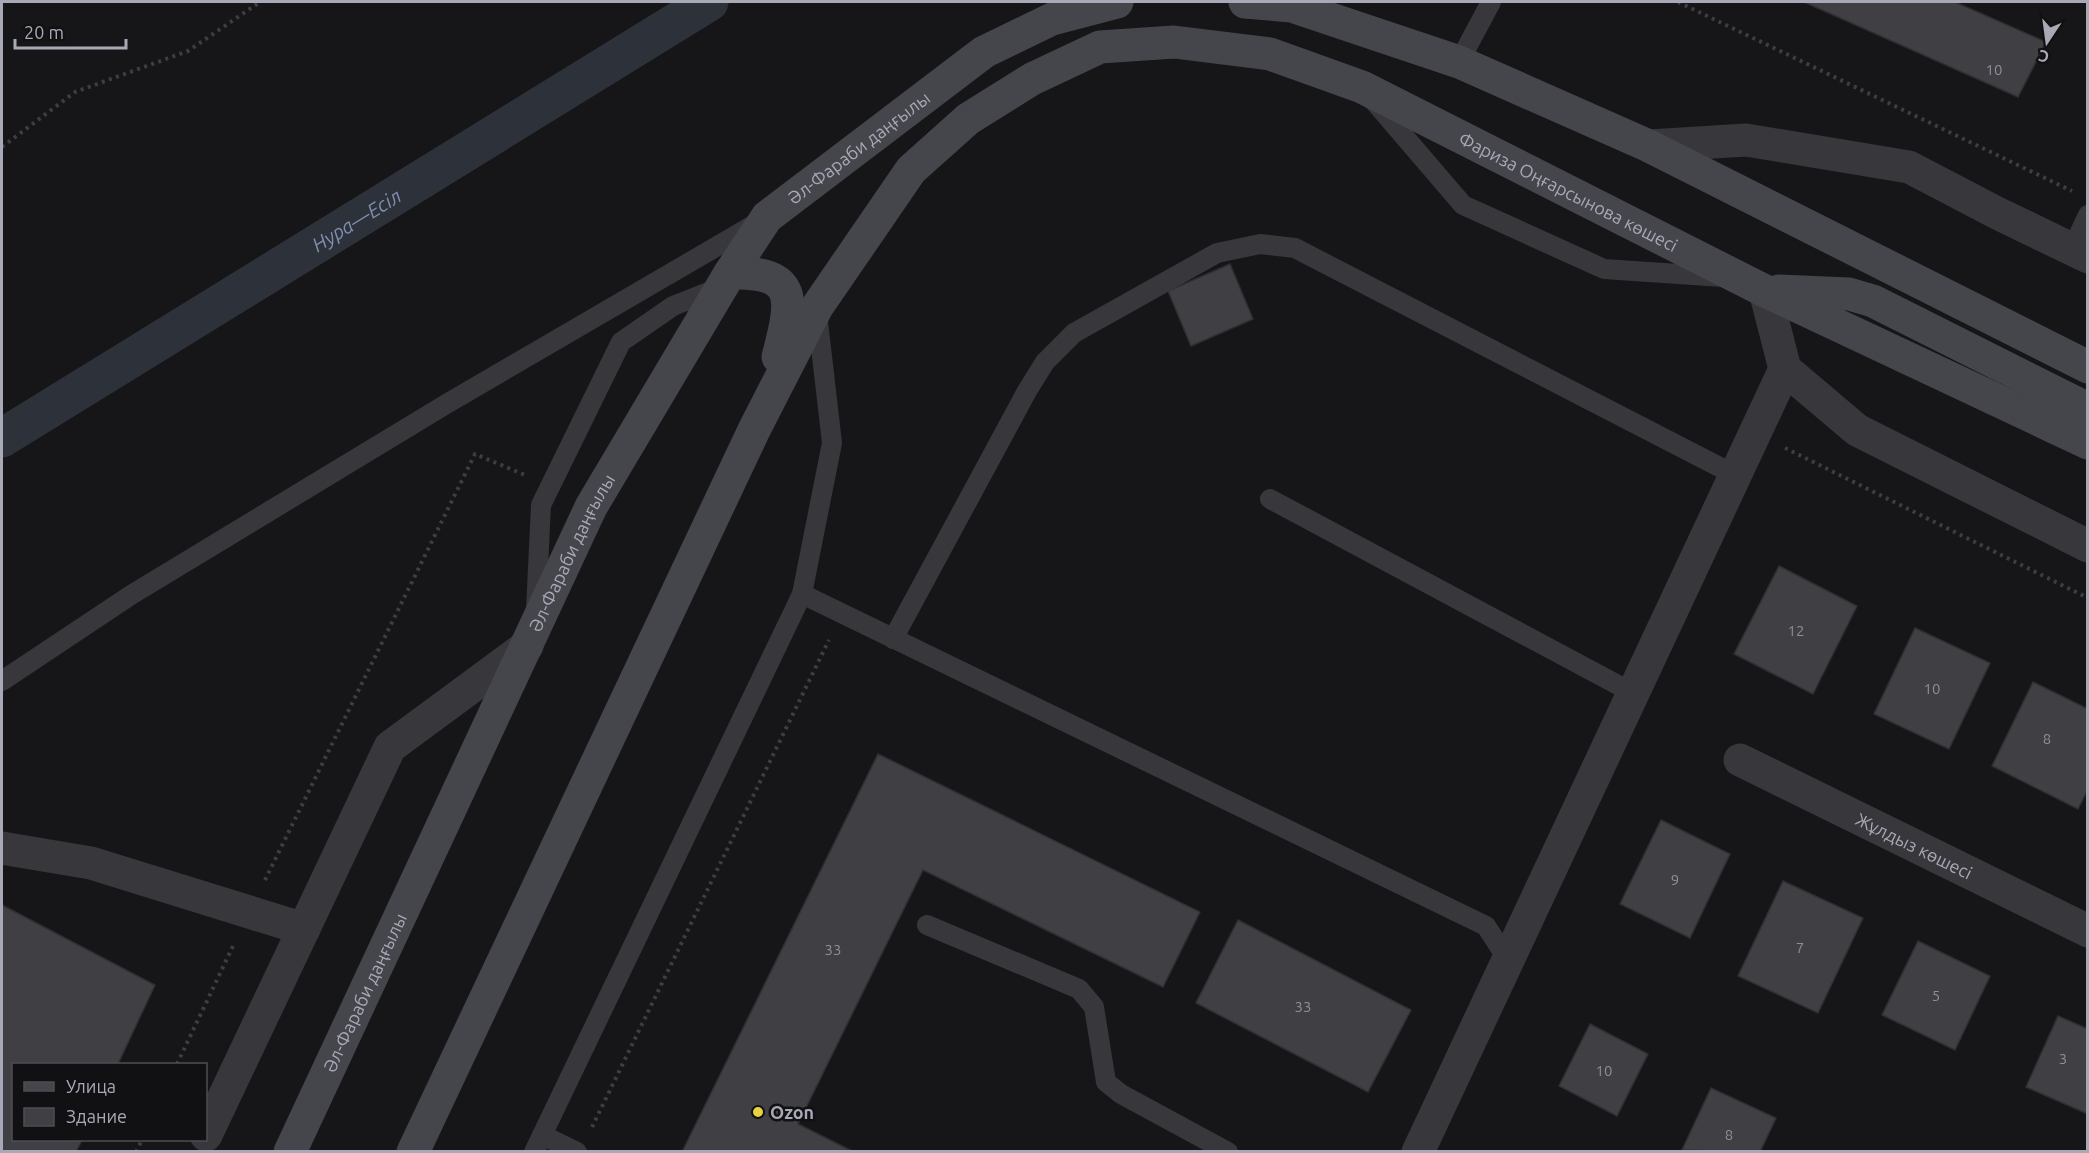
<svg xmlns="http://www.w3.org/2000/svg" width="2089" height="1153" font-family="Ubuntu,sans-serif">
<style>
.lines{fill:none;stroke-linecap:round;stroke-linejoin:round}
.canal{stroke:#2c313a;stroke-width:39}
.building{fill:#403f44;stroke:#302f33;stroke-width:1.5}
.path{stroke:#3d3d43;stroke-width:4;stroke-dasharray:3 4.5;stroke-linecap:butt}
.lane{stroke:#37373c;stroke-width:20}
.street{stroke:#37373c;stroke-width:33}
.secondary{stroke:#45454c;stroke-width:33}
.poi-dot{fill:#e6d33e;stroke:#111012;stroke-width:2}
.labels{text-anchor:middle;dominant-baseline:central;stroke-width:5;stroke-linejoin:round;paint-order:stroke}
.number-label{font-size:15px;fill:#8e8e9a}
.street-label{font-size:18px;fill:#a8a9b6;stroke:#111012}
.poi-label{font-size:18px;font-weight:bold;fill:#a8a9b6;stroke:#111012;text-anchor:start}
.water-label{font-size:20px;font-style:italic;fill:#818faf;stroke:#111012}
</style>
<rect width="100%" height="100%" fill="#161517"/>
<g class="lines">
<!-- canal -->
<path class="canal" id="s1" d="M2,438l707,-436"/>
</g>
<!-- building -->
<g class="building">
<path d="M1804,2h151l91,40 -28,55z"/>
<path d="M1230,264l23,55 -62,27 -23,-55z"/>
<path d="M1779,566l78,40 -44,88 -79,-40z"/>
<path d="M1915,628l75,35 -41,86 -75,-35z"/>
<path d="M2033,682l55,27v80l-10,20 -86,-43z"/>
<path d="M878,754l322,158 -37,75 -240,-117 -125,254 56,28h-172z"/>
<path d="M1661,820l69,34 -40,84 -70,-34z"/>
<path d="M1783,881l80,37 -45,95 -80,-37z"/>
<path d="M2,905l153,80 -37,79h-104v76h68l-6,12h-74z"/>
<path d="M1238,920l173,90 -43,82 -172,-89z"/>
<path d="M1918,941l72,35 -35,74 -73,-35z"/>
<path d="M2058,1016l30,13v85l-62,-27z"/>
<path d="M1590,1024l58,30 -31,62 -58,-30z"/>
<path d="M1711,1088l65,30 -16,34 -78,-2z"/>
</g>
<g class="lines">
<!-- path -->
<g class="path">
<path d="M1678,2l394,189"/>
<path d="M2,147l73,-55 113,-41 72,-49"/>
<path d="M1785,448l303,150"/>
<path d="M265,880l210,-426 50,21"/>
<path d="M177,1064l57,-120"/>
<path d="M592,1127l237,-487"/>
<path d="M136,1152l6,-12"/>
</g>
<!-- lane -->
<g class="lane">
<path d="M1459,62l32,-60"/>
<path d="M1373,100l90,105 141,64 119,8"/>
<path d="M2072,249l16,-34"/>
<path d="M1270,499l363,194"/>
<path d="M802,594l684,332 22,34"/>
<path d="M536,610l5,-105 80,-163 52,-36 48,-19"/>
<path d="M893,639l134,-248 18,-29 29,-29 143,-80 43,-9 35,4 440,227"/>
<path d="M2,681l129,-86 317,-192 309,-180"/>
<path d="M927,925l152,64 15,18 12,75 15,12 107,58"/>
<path d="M542,1135l35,17"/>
<path d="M534,1152l268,-558 30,-151 -15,-130"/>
</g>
<!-- street -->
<g class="street">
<path d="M1649,146l97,-6 163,27 88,46 91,44"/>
<path d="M1765,291l20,78 72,61 231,116"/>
<path id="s2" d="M1740,760l348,171"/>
<path d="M2,848l89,15 213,66"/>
<path d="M206,1135l184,-388 137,-101"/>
<path d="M1418,1152l367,-783"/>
</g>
<!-- secondary -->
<g class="secondary">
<path d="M1245,2l47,4 167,56 190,84 439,221"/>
<path d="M730,273c71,-2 62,29 48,84"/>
<path d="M1779,291l70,3 24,7 215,108"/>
<path id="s3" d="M290,1152l301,-645 139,-234 37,-56 217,-165 68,-33 65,-17"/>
<path id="s4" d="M413,1152l341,-722 63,-123 94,-137 57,-51 64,-40 68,-32 74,-5 96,12 92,33 403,204 323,152"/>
</g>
</g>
<!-- markers -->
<circle class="poi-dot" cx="758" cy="1112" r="6"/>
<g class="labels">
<!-- number labels -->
<g class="number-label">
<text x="1994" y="69">10</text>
<text x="1796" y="630">12</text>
<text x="1932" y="688">10</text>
<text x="2047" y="738">8</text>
<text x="1675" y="879">9</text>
<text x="1800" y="947">7</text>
<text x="833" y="949">33</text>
<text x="1936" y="995">5</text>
<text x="1303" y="1006">33</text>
<text x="2063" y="1058">3</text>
<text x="1604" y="1070">10</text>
<text x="1729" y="1134">8</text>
</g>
<!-- street labels -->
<g class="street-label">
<text stroke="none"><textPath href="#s3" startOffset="1166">Әл-Фараби даңғылы</textPath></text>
<text stroke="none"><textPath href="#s4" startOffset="1830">Фариза Оңғарсынова көшесі</textPath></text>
<text stroke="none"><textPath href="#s3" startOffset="662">Әл-Фараби даңғылы</textPath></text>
<text stroke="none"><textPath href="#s2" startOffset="194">Жұлдыз көшесі</textPath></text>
<text stroke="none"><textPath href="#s3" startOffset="176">Әл-Фараби даңғылы</textPath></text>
</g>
<!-- poi labels -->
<g class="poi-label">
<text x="770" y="1112">Ozon</text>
</g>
<!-- water labels -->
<g class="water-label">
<text stroke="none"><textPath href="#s1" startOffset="416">Нура—Есіл</textPath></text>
</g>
</g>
<!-- border -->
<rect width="2089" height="1153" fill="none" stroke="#a8a9b6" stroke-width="6"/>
<!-- legend -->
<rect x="12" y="1063" width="195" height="78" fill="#111012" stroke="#4d4d54" stroke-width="1.5"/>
<rect x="24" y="1082" width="30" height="9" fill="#45454c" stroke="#4d4d54" stroke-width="1.5"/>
<text x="66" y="1093" font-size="18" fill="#a8a9b6">Улица</text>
<rect x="24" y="1108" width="30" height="18" fill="#403f44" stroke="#4d4d54" stroke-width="1.5"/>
<text x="66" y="1123" font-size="18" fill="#a8a9b6">Здание</text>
<!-- north arrow -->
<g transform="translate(2047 42) rotate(193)" stroke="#111012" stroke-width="4.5" paint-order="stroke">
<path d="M0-4.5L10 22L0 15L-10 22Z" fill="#a8a9b6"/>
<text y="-9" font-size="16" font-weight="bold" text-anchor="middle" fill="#a8a9b6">С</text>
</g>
<!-- scale -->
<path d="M15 39v9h111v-9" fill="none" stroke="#a8a9b6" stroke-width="3"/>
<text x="24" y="39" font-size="18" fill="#a8a9b6" stroke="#111012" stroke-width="4.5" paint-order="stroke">20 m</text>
</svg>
